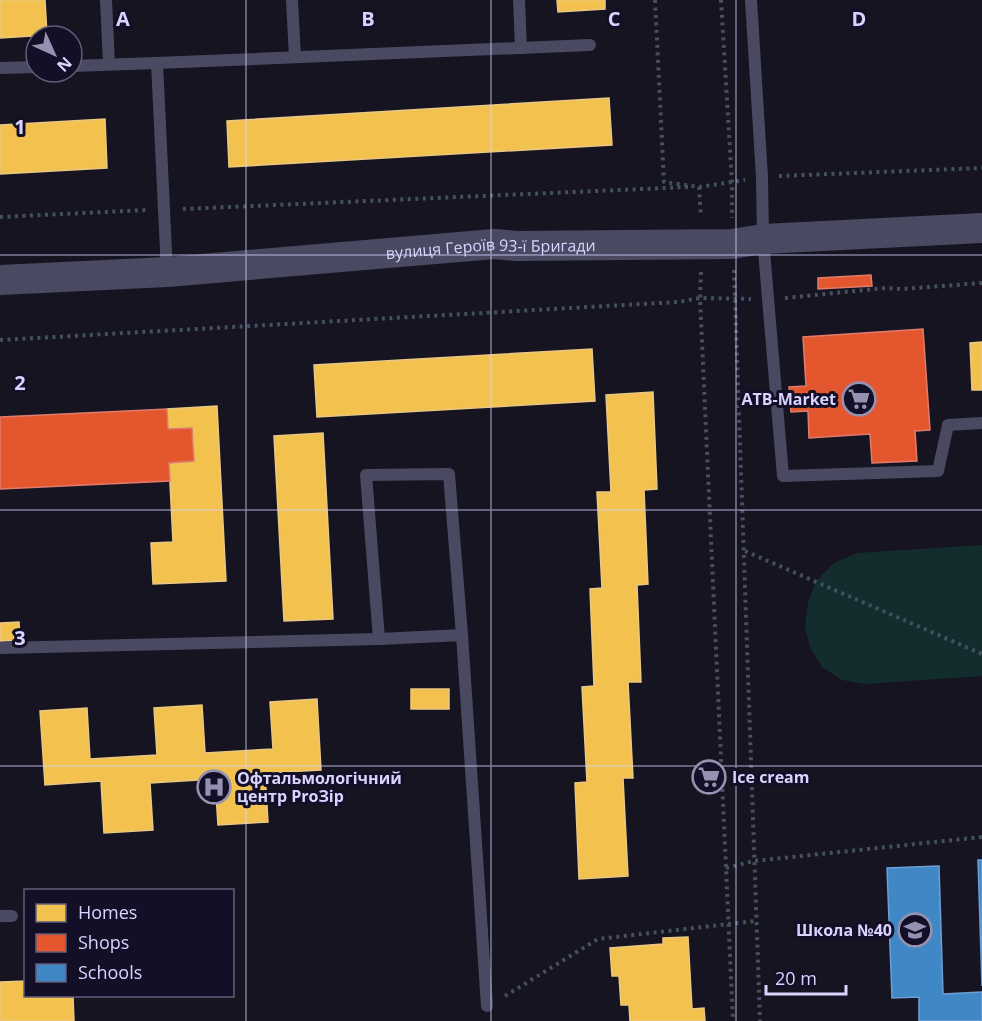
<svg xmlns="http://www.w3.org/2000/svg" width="982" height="1021" font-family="'Open Sans',sans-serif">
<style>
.green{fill:#132c2d}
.homes{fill:#f2c14e;stroke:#eac783;stroke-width:1.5}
.shops{fill:#e4572e;stroke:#e17c6d;stroke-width:1.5}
.schools{fill:#3f88c5;stroke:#6d9fd6;stroke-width:1.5}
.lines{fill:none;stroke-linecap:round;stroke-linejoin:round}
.path{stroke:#44505f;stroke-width:4;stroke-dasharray:3 4.5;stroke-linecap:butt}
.service{stroke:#4a4962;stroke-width:12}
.tertiary{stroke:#4a4962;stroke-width:30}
.grid{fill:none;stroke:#d9d4ff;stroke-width:1.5;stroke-opacity:0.55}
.labels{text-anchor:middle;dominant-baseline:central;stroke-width:6;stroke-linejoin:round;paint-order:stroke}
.street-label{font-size:16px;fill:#d9d4ff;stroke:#130f26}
.poi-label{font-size:16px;font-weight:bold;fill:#d9d4ff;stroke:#130f26;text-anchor:end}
.grid-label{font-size:20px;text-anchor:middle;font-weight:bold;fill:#d9d4ff;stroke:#130f26;stroke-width:6;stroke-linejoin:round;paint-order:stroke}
</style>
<rect width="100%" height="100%" fill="#161421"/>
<!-- green -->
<path class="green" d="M982,545v131l-116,8 -24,-4 -20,-13 -12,-19 -5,-22 3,-24 8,-21 18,-18 23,-10z"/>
<!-- homes -->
<g class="homes">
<path d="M0,0h45l2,35 -47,3z"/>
<path d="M557,0h48v9l-47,3z"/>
<path d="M609,98l3,47 -383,22 -2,-46z"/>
<path d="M105,119l2,49 -107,6v-49z"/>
<path d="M982,342v48h-10l-2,-47z"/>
<path d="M592,349l3,52 -278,16 -3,-52z"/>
<path d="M653,392l4,97 -13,1 4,94 -11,1 4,97h-13l5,96h-10l5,98 -49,3 -4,-96 12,-1 -5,-95 12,-1 -4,-97 12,-1 -5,-96h14l-5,-97z"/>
<path d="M217,406l9,175 -73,3 -2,-41 22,-1 -4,-79 25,-2 -2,-33 -24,1 -1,-20z"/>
<path d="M323,433l10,186 -49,2 -10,-185z"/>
<path d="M19,622l1,18 -20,1v-18z"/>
<rect x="411" y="689" width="38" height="20"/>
<path d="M317,699l4,71 -56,3 3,49 -50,3 -3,-46 -65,4 3,47 -49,3 -3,-52 -56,4 -5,-74 47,-3 3,51 67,-4 -3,-47 48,-3 3,48 68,-4 -3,-47z"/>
<path d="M688,937l4,72 12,-1 1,13h-75l-1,-16h-8l-2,-29h-7l-2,-28 53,-4v-6z"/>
<path d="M26,981v15h47l1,25h-74v-39z"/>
</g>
<!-- shops -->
<g class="shops">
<path d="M871,275l1,11 -54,3v-11z"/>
<path d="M923,329l7,101 -15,1 2,30 -45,2 -2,-29 -61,4 -1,-27 -17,1 -2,-25 17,-1 -3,-49z"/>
<path d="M167,409l1,20 24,-1 2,33 -25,2 1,18 -170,8v-72z"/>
</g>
<!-- schools -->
<g class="schools">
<path d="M978,860h4v126z"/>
<path d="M939,866l4,128 39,-2v29h-63v-24l-27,1 -5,-130z"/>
</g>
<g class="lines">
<!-- path -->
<g class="path">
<path d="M655,0l9,182 35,5 2,30"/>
<path d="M721,0l11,183v35"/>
<path d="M779,176l203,-8"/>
<path d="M699,187l46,-7"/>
<path d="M183,209l505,-22"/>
<path d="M0,217l146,-7"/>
<path d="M734,270l26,751"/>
<path d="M701,272l-1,26 33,723"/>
<path d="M785,298l101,-10 16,1 80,-6"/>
<path d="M0,340l678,-38 22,-4 51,1"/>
<path d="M745,551l237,103"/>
<path d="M726,868l28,-7 228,-24"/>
<path d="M505,996l93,-57 157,-18"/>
</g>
<!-- service -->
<g class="service">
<path d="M106,0l3,64"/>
<path d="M292,0l3,57"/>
<path d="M519,0l2,48"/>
<path d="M751,0l11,177 1,62 20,237 155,-5 10,-46 34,-2"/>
<path d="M157,63l433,-18"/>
<path d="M72,66l85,-3 10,209"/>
<path d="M0,68l36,-1"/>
<path d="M379,639l-13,-164 83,-1 13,161"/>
<path d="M0,648l379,-9 83,-4 25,371"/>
<path d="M0,916h12"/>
</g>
<!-- tertiary -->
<path class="tertiary" id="s1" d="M0,280l167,-8 327,-28 23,2 215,-2 31,-5 219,-11"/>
</g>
<!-- grid -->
<path class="grid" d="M246,0v1021M491,0v1021M736,0v1021M0,255h982M0,510h982M0,766h982"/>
<!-- icons -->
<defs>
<g id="supermarket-ring" transform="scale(1.725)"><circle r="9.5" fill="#130f26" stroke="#9591b1" stroke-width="1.5"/><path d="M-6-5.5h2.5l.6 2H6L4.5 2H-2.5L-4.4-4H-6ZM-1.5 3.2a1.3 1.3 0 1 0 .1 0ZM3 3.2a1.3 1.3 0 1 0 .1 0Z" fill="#9591b1"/></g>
<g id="hospital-ring" transform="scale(1.725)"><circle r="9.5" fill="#130f26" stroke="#9591b1" stroke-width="1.5"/><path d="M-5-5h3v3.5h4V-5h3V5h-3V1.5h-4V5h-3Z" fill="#9591b1"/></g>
<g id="school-ring" transform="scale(1.725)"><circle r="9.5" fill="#130f26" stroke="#9591b1" stroke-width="1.5"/><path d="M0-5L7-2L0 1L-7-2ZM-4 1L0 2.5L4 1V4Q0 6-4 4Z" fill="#9591b1"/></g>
</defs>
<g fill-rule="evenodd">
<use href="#supermarket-ring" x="859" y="399"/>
<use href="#supermarket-ring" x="709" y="777"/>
<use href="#hospital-ring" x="214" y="787"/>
<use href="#school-ring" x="915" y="930"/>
</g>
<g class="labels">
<!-- street labels -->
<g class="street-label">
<text stroke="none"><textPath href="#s1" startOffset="492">вулиця Героїв 93-ї Бригади</textPath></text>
</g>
<!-- poi labels -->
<g class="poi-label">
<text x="836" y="399">ATB-Market</text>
<text x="732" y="777" text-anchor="start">Ice cream</text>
<text x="237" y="778" text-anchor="start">Офтальмологічний<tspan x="237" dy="18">центр ProЗір</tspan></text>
<text x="892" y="930">Школа №40</text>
</g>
</g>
<g class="grid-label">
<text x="123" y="26">A</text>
<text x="368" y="26">B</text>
<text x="614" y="26">C</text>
<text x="859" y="26">D</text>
<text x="20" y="134">1</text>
<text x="20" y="390">2</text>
<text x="20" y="645">3</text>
</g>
<!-- legend -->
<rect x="24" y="889" width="210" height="108" fill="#130f26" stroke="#625e7d" stroke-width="1.5"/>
<rect x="36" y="904" width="30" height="18" fill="#f2c14e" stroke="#625e7d" stroke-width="1.5"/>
<text x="78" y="919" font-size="18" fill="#d9d4ff">Homes</text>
<rect x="36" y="934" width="30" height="18" fill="#e4572e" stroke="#625e7d" stroke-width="1.5"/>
<text x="78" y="949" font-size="18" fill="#d9d4ff">Shops</text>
<rect x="36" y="964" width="30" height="18" fill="#3f88c5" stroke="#625e7d" stroke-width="1.5"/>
<text x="78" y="979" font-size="18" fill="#d9d4ff">Schools</text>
<!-- north arrow -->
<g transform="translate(54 54) rotate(135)"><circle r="28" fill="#130f26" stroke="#625e7d" stroke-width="1.5"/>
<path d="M0-4.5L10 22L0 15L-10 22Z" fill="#9591b1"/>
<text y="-9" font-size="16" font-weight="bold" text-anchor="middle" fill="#d9d4ff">N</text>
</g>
<!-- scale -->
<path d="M766 985v9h80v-9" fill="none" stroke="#d9d4ff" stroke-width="3"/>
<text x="775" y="985" font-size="18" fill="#d9d4ff" stroke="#130f26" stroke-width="4.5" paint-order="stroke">20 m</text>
</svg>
